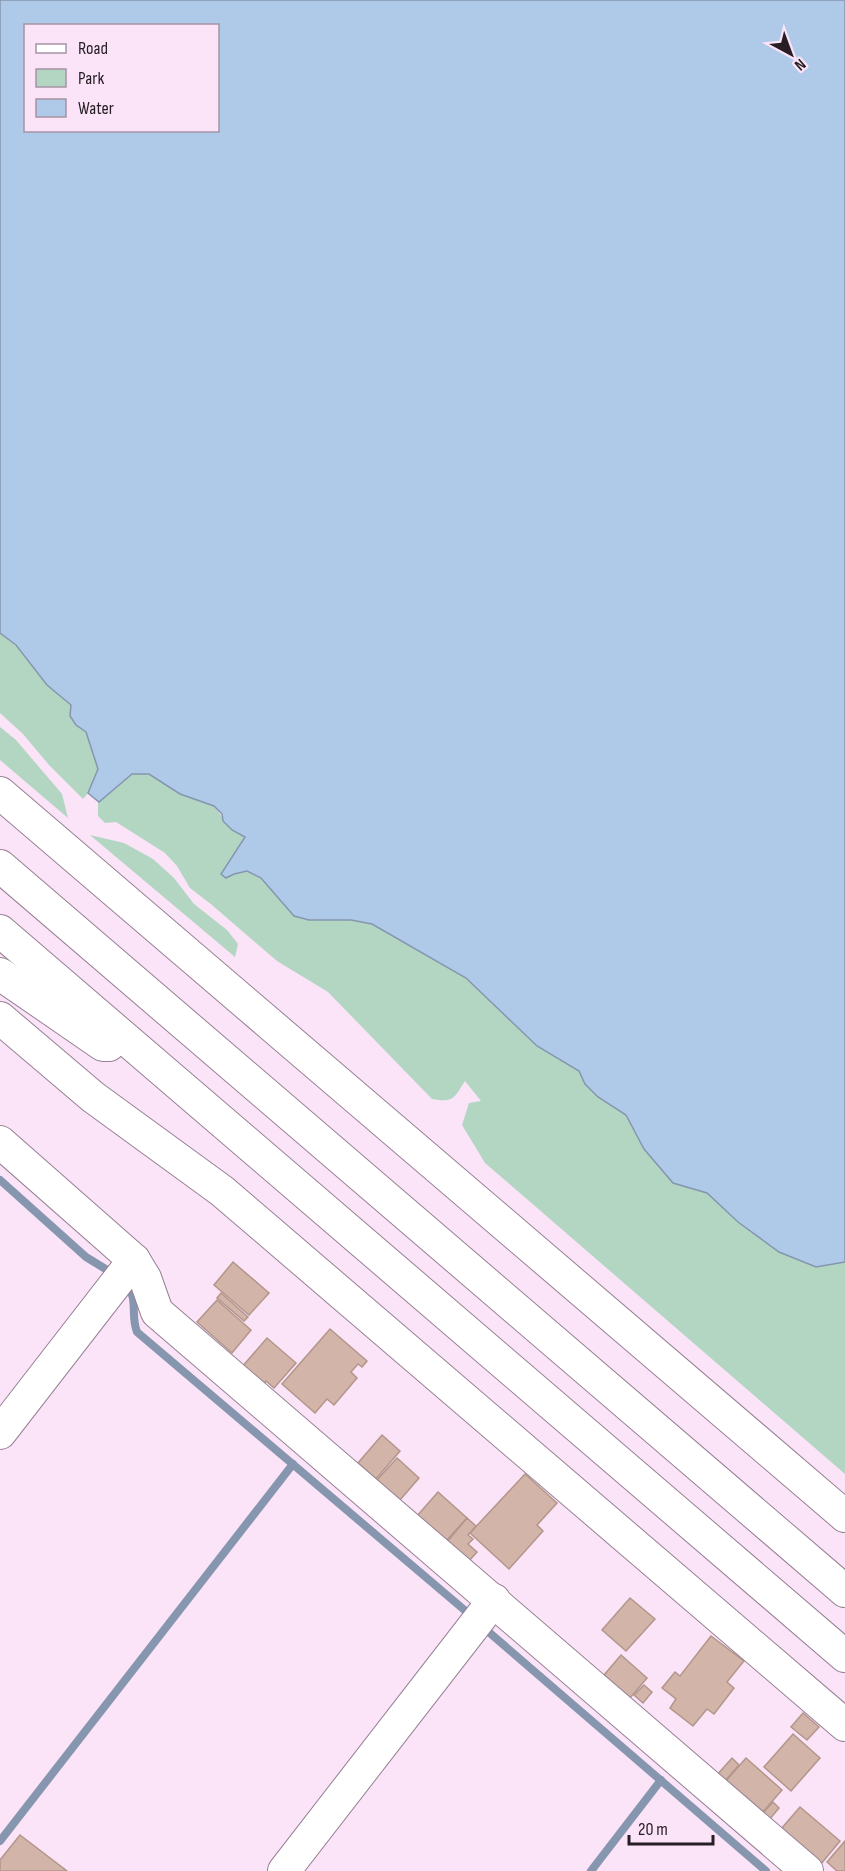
<svg xmlns="http://www.w3.org/2000/svg" width="845" height="1871" font-family="'Sofia Sans Condensed',sans-serif">
<style>
.green{fill:#b3d6c2}
.water{fill:#afcae9;stroke:#8696ae;stroke-width:1.5;fill-rule:evenodd}
.lines{fill:none;stroke-linecap:round;stroke-linejoin:round}
.stream{stroke:#8696ae;stroke-width:8}
.building{fill:#d2b4a8;stroke:#b3968b;stroke-width:1.5}
.minor-casing{stroke:#968094;stroke-width:34}
.minor{stroke:#fff;stroke-width:32}
</style>
<rect width="100%" height="100%" fill="#fbe3f8"/>
<!-- green -->
<g class="green">
<path d="M0,633l214,173 18,24 13,7 127,87 94,54 71,68 42,25 6,13 13,13 28,18 219,116v243l-360,-311 -23,-38 7,-22 12,-2 -16,-20c-11,17 -11,22 -33,18l-104,-107 -51,-31 -65,-56 -22,-17 -13,-22 -12,-13 -49,-31 -11,1 -7,-7v-14l-10,-9 -5,6 -34,-34 -26,-31 -23,-21z"/>
<path d="M0,727l16,13 46,54 6,24 -68,-58z"/>
<path d="M90,835l34,8 29,16 21,19 20,26 33,26 11,14 -3,13z"/>
</g>
<!-- water -->
<path class="water" d="M0,0h845v1262l-29,5 -37,-15 -41,-30 -31,-29 -34,-10 -29,-34 -18,-34 -28,-18 -13,-13 -6,-13 -42,-25 -71,-68 -94,-54 -21,-4h-42l-15,-4 -33,-38 -14,-7 -13,3 -8,4 -5,-4 24,-37 -13,-7 -9,-9 -1,-7 -8,-8 -34,-12 -31,-20h-17l-33,28 -11,-9 10,-24 -12,-37 -10,-7 -6,-9 1,-11 -24,-20 -31,-40 -16,-12zM26,26h192v104h-192z"/>
<g class="lines">
<!-- stream -->
<g class="stream">
<path d="M0,1180l86,77 26,16"/>
<path d="M126,1283c13,17 4,31 11,49l331,281"/>
<path d="M484,1628l282,243"/>
<path d="M0,1841l293,-377"/>
<path d="M591,1871l70,-91"/>
</g>
</g>
<!-- building -->
<g class="building">
<path d="M233,1262l36,31 -20,22 -35,-30z"/>
<path d="M221,1293l27,24 -4,4 -27,-23z"/>
<path d="M217,1300l34,30 -19,23 -35,-31z"/>
<path d="M330,1329l37,32 -5,6 -4,-3 -7,8 6,6 -23,27 -7,-6 -12,14 -33,-29z"/>
<path d="M267,1338l29,25 -22,25 -8,-7 -3,4 -21,-18z"/>
<path d="M382,1435l18,16 -24,28 -18,-16z"/>
<path d="M397,1458l22,20 -19,22 -23,-20z"/>
<path d="M525,1474l32,29 -20,22 6,6 -34,38 -39,-36z"/>
<path d="M438,1492l29,26 -21,23 -29,-25z"/>
<path d="M467,1518l9,8 -8,9 5,4 -5,5 9,8 -8,9 -22,-19z"/>
<path d="M630,1598l25,21 -29,32 -24,-21z"/>
<path d="M711,1636l33,25 -17,21 7,6 -20,26 -7,-5 -14,17 -23,-18 6,-9 -14,-11 13,-16 5,4z"/>
<path d="M621,1655l26,23 -17,20 -26,-23z"/>
<path d="M644,1685l8,7 -9,11 -9,-8z"/>
<path d="M803,1713l16,14 -12,13 -16,-13z"/>
<path d="M793,1734l27,24 -29,33 -27,-24z"/>
<path d="M732,1758l7,7 -14,16 -8,-6z"/>
<path d="M746,1758l36,32 -21,24 -36,-32z"/>
<path d="M773,1802l6,6 -10,12 -7,-6z"/>
<path d="M800,1807l40,34 -19,23 -40,-35z"/>
<path d="M20,1835l47,36h-67v-11z"/>
<path d="M845,1841v30h-8l-10,-9z"/>
</g>
<g class="lines">
<!-- minor casing -->
<g class="minor-casing">
<g id="minor">
<path d="M0,793l845,723"/>
<path d="M0,866l845,725"/>
<path d="M0,931l845,725"/>
<path d="M0,974l103,71h6"/>
<path d="M0,1018l93,79 129,94 623,534"/>
<path d="M0,1142l134,118 11,18 12,34 650,559"/>
<path d="M0,1433l134,-173"/>
<path d="M284,1871l210,-271"/>
</g>
</g>
<!-- minor -->
<use href="#minor" class="minor"/>
</g>
<!-- legend -->
<rect x="24" y="24" width="195" height="108" fill="#fbe3f8" stroke="#a694a4" stroke-width="1.5"/>
<rect x="36" y="44" width="30" height="9" fill="#ffffff" stroke="#a694a4" stroke-width="1.5"/>
<text x="78" y="54" font-size="18" fill="#261d25">Road</text>
<rect x="36" y="69" width="30" height="18" fill="#b3d6c2" stroke="#a694a4" stroke-width="1.5"/>
<text x="78" y="84" font-size="18" fill="#261d25">Park</text>
<rect x="36" y="99" width="30" height="18" fill="#afcae9" stroke="#a694a4" stroke-width="1.5"/>
<text x="78" y="114" font-size="18" fill="#261d25">Water</text>
<!-- north arrow -->
<g transform="translate(791 54) rotate(139)" stroke="#fbe3f8" stroke-width="4.5" paint-order="stroke">
<path d="M0-4.5L10 22L0 15L-10 22Z" fill="#261d25"/>
<text y="-9" font-size="16" font-weight="bold" text-anchor="middle" fill="#261d25">N</text>
</g>
<!-- scale -->
<path d="M629 1835v9h84v-9" fill="none" stroke="#261d25" stroke-width="3"/>
<text x="638" y="1835" font-size="18" fill="#261d25" stroke="#fbe3f8" stroke-width="4.5" paint-order="stroke">20 m</text>
</svg>
